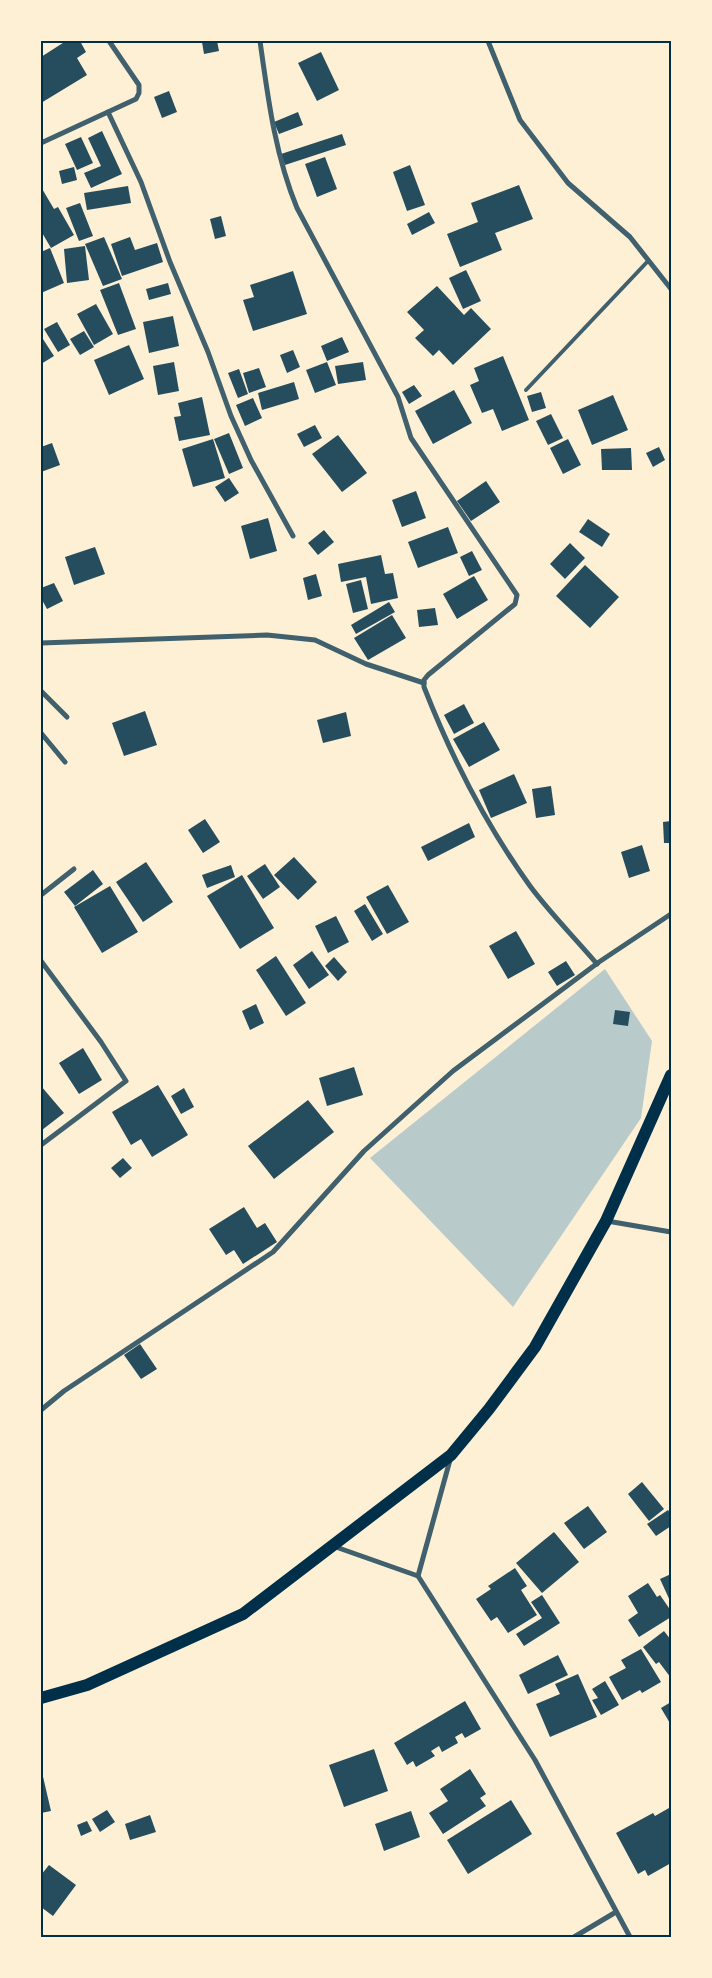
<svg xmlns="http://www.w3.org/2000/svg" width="712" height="1978" font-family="Inter,sans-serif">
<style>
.green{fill:#b9caca}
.building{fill:#264d5e}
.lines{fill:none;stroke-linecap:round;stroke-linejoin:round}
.service{stroke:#3f606c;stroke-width:4}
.minor{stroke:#3f606c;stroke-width:5}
.primary{stroke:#003049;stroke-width:12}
.neatline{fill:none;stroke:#003049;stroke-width:2}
</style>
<rect width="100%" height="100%" fill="#fdf0d5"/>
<!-- green -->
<path class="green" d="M605,969l47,72 -11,77 -128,189 -143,-149z"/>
<!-- building -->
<g class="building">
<path d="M66,41h14l6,11 -9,6 10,17 -46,28v-46z"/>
<path d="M217,41l2,10 -15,3 -2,-12z"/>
<path d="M321,52l18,38 -22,11 -19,-38z"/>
<path d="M169,91l8,21 -15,6 -8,-21z"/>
<path d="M298,112l5,13 -24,9 -5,-12z"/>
<path d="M102,131l20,43 -31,14 -7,-15 17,-7 -13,-28z"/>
<path d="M342,134l4,11 -61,20 -4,-11z"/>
<path d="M81,137l12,26 -16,7 -12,-26z"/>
<path d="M325,157l12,32 -20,8 -12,-33z"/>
<path d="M410,165l15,40 -18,6 -14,-39z"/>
<path d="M74,167l3,13 -15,4 -3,-13z"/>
<path d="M519,185l14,34 -38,14 7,17 -42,17 -13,-33 31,-12 -7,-19z"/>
<path d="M128,186l3,17 -44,7 -3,-17z"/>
<path d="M41,187l13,22 4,-2 16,28 -23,13 -10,-17z"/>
<path d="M80,203l13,33 -14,5 -13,-33z"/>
<path d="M429,212l6,11 -23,12 -5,-11z"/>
<path d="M221,216l5,20 -11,3 -5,-20z"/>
<path d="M104,237l18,42 -19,7 -18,-42z"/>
<path d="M130,237l5,13 22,-7 6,19 -41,14 -11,-32z"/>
<path d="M85,246l4,34 -22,3 -3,-34z"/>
<path d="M50,248l14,35 -23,10v-41z"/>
<path d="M466,270l15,31 -18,8 -14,-31z"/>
<path d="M293,271l14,43 -54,17 -10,-31 11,-3 -4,-12z"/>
<path d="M119,283l17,46 -18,6 -18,-45z"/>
<path d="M168,283l3,11 -22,6 -3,-11z"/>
<path d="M437,286l27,29 7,-7 20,21 -38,36 -14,-15 -6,6 -18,-18 9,-8 -17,-18z"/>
<path d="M96,304l17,30 -19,11 -17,-31z"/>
<path d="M173,316l6,30 -30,7 -6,-31z"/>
<path d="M57,322l13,23 -12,7 -14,-23z"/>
<path d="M84,331l10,16 -14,8 -10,-16z"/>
<path d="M41,336l13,20 -13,8z"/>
<path d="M342,337l7,15 -22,9 -6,-15z"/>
<path d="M129,345l15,34 -35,16 -15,-35z"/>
<path d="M293,350l7,17 -13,6 -7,-18z"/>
<path d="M503,356l26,64 -27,11 -9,-22 -11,4 -12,-28 9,-4 -5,-13z"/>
<path d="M174,362l5,29 -21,4 -5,-29z"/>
<path d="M327,362l9,23 -21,8 -9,-23z"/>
<path d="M363,362l3,18 -28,4 -3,-18z"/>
<path d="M259,368l7,19 -17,6 -6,-20z"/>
<path d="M239,369l9,25 -10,4 -10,-25z"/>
<path d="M294,382l5,17 -37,11 -4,-17z"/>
<path d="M414,385l8,11 -13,8 -7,-12z"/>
<path d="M454,390l18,33 -39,21 -18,-33z"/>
<path d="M541,392l5,16 -14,4 -5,-16z"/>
<path d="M613,395l15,35 -36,15 -14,-35z"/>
<path d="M202,397l8,38 -31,6 -5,-24 7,-1 -3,-13z"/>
<path d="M253,398l9,20 -17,8 -9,-21z"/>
<path d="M551,414l12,24 -15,7 -12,-24z"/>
<path d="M315,425l7,13 -18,9 -7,-13z"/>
<path d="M229,433l14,35 -14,6 -15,-35z"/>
<path d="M338,435l29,38 -25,19 -30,-38z"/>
<path d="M213,439l12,39 -32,9 -11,-38z"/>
<path d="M568,439l13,26 -18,9 -13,-26z"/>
<path d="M52,443l8,22 -19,7v-25z"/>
<path d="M659,447l6,13 -12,7 -7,-14z"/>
<path d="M631,448l1,22h-30l-1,-21z"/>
<path d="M229,478l10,15 -14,9 -10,-15z"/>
<path d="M486,481l14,21 -29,19 -14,-20z"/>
<path d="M416,491l10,27 -24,9 -10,-27z"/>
<path d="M268,518l9,33 -27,8 -9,-33z"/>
<path d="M588,519l22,15 -8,13 -23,-15z"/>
<path d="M448,527l10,26 -40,15 -10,-26z"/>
<path d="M324,530l10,12 -16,13 -10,-12z"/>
<path d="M570,543l15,15 -20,21 -15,-15z"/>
<path d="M95,547l10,27 -31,11 -9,-28z"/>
<path d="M472,551l10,19 -13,6 -9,-19z"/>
<path d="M381,555l4,19 8,-1 5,25 -27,6 -5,-27 -25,5 -3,-18z"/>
<path d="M585,565l34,32 -29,31 -34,-32z"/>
<path d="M316,574l6,22 -14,4 -5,-22z"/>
<path d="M474,576l14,24 -31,19 -14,-25z"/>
<path d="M361,580l7,29 -15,4 -7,-29z"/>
<path d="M54,583l9,18 -16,8 -6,-11v-10z"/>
<path d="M389,602l6,10 -39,22 -5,-9z"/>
<path d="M435,608l3,17 -19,2 -2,-17z"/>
<path d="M392,615l14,23 -38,22 -14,-22z"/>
<path d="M464,704l10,19 -20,11 -10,-19z"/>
<path d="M145,711l12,34 -33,11 -12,-33z"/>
<path d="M346,712l5,24 -28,7 -6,-23z"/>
<path d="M484,722l16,28 -31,17 -16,-28z"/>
<path d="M514,774l13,29 -36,15 -12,-28z"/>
<path d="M551,786l4,29 -19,3 -4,-29z"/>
<path d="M205,819l15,23 -17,11 -15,-23z"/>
<path d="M671,821v22h-7l-1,-21z"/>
<path d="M469,823l6,14 -47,24 -7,-14z"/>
<path d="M642,845l8,26 -21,7 -8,-26z"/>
<path d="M294,857l23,25 -19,18 -24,-25z"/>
<path d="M146,862l27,40 -30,20 -27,-40z"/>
<path d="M265,864l15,23 -17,12 -16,-23z"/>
<path d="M231,865l4,12 -28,11 -5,-13z"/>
<path d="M93,870l10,14 -28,22 -11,-14z"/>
<path d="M242,875l32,53 -34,21 -33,-53z"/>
<path d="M388,885l21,37 -22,12 -21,-37z"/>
<path d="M110,886l28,46 -36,21 -28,-46z"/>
<path d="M365,904l18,30 -11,7 -18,-30z"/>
<path d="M336,916l13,26 -21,11 -13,-27z"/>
<path d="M516,931l19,33 -27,15 -19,-33z"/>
<path d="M312,951l17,24 -20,14 -16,-24z"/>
<path d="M276,956l30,47 -20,13 -30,-46z"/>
<path d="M334,957l13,15 -9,9 -13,-15z"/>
<path d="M566,961l9,14 -18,11 -9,-14z"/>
<path d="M256,1004l8,19 -14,7 -8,-19z"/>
<path d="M615,1010l15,2 -2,14 -15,-2z"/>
<path d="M83,1048l19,32 -23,14 -20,-31z"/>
<path d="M354,1067l9,28 -36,11 -8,-28z"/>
<path d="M158,1085l30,50 -36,22 -11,-18 -10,6 -19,-33z"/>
<path d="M41,1086l23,27 -22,17 -1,-1z"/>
<path d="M184,1088l10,19 -13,7 -10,-18z"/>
<path d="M308,1100l26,32 -60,47 -26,-33z"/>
<path d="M123,1158l9,10 -12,10 -9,-10z"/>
<path d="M244,1207l13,21 8,-5 12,19 -34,22 -9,-14 -8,5 -17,-26z"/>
<path d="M140,1344l17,25 -16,10 -17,-24z"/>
<path d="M642,1482l22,27 -15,12 -21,-27z"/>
<path d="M588,1506l19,26 -23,17 -20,-26z"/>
<path d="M668,1510l3,4v12l-15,10 -9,-12z"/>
<path d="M554,1532l25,30 -37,31 -26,-30z"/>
<path d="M515,1568l12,18 -6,4 16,25 -29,18 -11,-16 -6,4 -15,-22 15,-10 -3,-3z"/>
<path d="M671,1574v29l-11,-24z"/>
<path d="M648,1583l9,14 3,-2 11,16v6l-32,20 -11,-17 10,-7 -10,-17z"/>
<path d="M542,1595l18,28 -36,23 -8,-12 26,-16 -11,-16z"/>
<path d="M664,1631l7,9v38l-12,-16 -3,2 -13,-17z"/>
<path d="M641,1649l20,33 -19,11 -2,-3 -18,10 -13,-23 17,-9 -5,-8z"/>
<path d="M558,1655l10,20 -40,19 -9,-19z"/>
<path d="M578,1674l19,43 -47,20 -14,-33 24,-10 -5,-10z"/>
<path d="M605,1681l14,24 -18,10 -9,-15 6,-2 -6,-9z"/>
<path d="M465,1701l16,28 -16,9 -3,-5 -7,4 3,6 -16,9 -3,-6 -8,5 4,5 -19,11 -3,-6 -6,4 -13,-22z"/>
<path d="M671,1702v23l-10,-17z"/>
<path d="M374,1749l14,42 -44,16 -15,-42z"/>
<path d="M41,1768l10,43 -10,2z"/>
<path d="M470,1769l16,25 -6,4 6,8 -43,28 -14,-21 19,-12 -8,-12z"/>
<path d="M511,1800l21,34 -64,40 -21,-34z"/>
<path d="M669,1808l2,55 -23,13 -3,-6 -7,4 -22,-41 37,-20 2,3z"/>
<path d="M107,1810l8,12 -15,10 -8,-13z"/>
<path d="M411,1811l9,26 -36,14 -9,-27z"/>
<path d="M150,1815l6,17 -26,8 -5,-16z"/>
<path d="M87,1821l5,10 -11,5 -4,-11z"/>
<path d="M49,1865l27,20 -23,31 -12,-9v-32z"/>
</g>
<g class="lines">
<!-- service -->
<path class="service" d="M526,390l122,-129"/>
<!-- minor -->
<g class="minor">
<path d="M260,41c8,57 15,114 37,167l101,189 13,41 106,157 -2,9 -87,71 -4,5v7c27,69 62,138 106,199 20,27 45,52 67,78"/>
<path d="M488,41l32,79 48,63 62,54 41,52"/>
<path d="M108,112l33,70 29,80 38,90 23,64 20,44 42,76"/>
<path d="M41,143l95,-44 3,-6v-8l-30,-44"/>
<path d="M41,643l226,-8 48,5 51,24 58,19"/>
<path d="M41,691l26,26"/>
<path d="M41,733l24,29"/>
<path d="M41,895l33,-26"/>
<path d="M41,961l60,81 25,39 -85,64"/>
<path d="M607,1221l64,11"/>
<path d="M41,1410l23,-19 209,-139 91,-101 89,-80 146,-109 72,-48"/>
<path d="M333,1546l85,30 117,184 95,177"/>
<path d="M418,1576l32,-116"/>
<path d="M41,1936l1,1"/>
<path d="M574,1937l42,-25"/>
</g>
<!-- primary -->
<path class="primary" d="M41,1698l46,-13 156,-71 208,-159 38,-46 46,-62 71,-126 65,-146"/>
</g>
<!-- border -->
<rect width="712" height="1978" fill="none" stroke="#fdf0d5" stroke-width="85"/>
<rect x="42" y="42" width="628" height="1894" class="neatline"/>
</svg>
